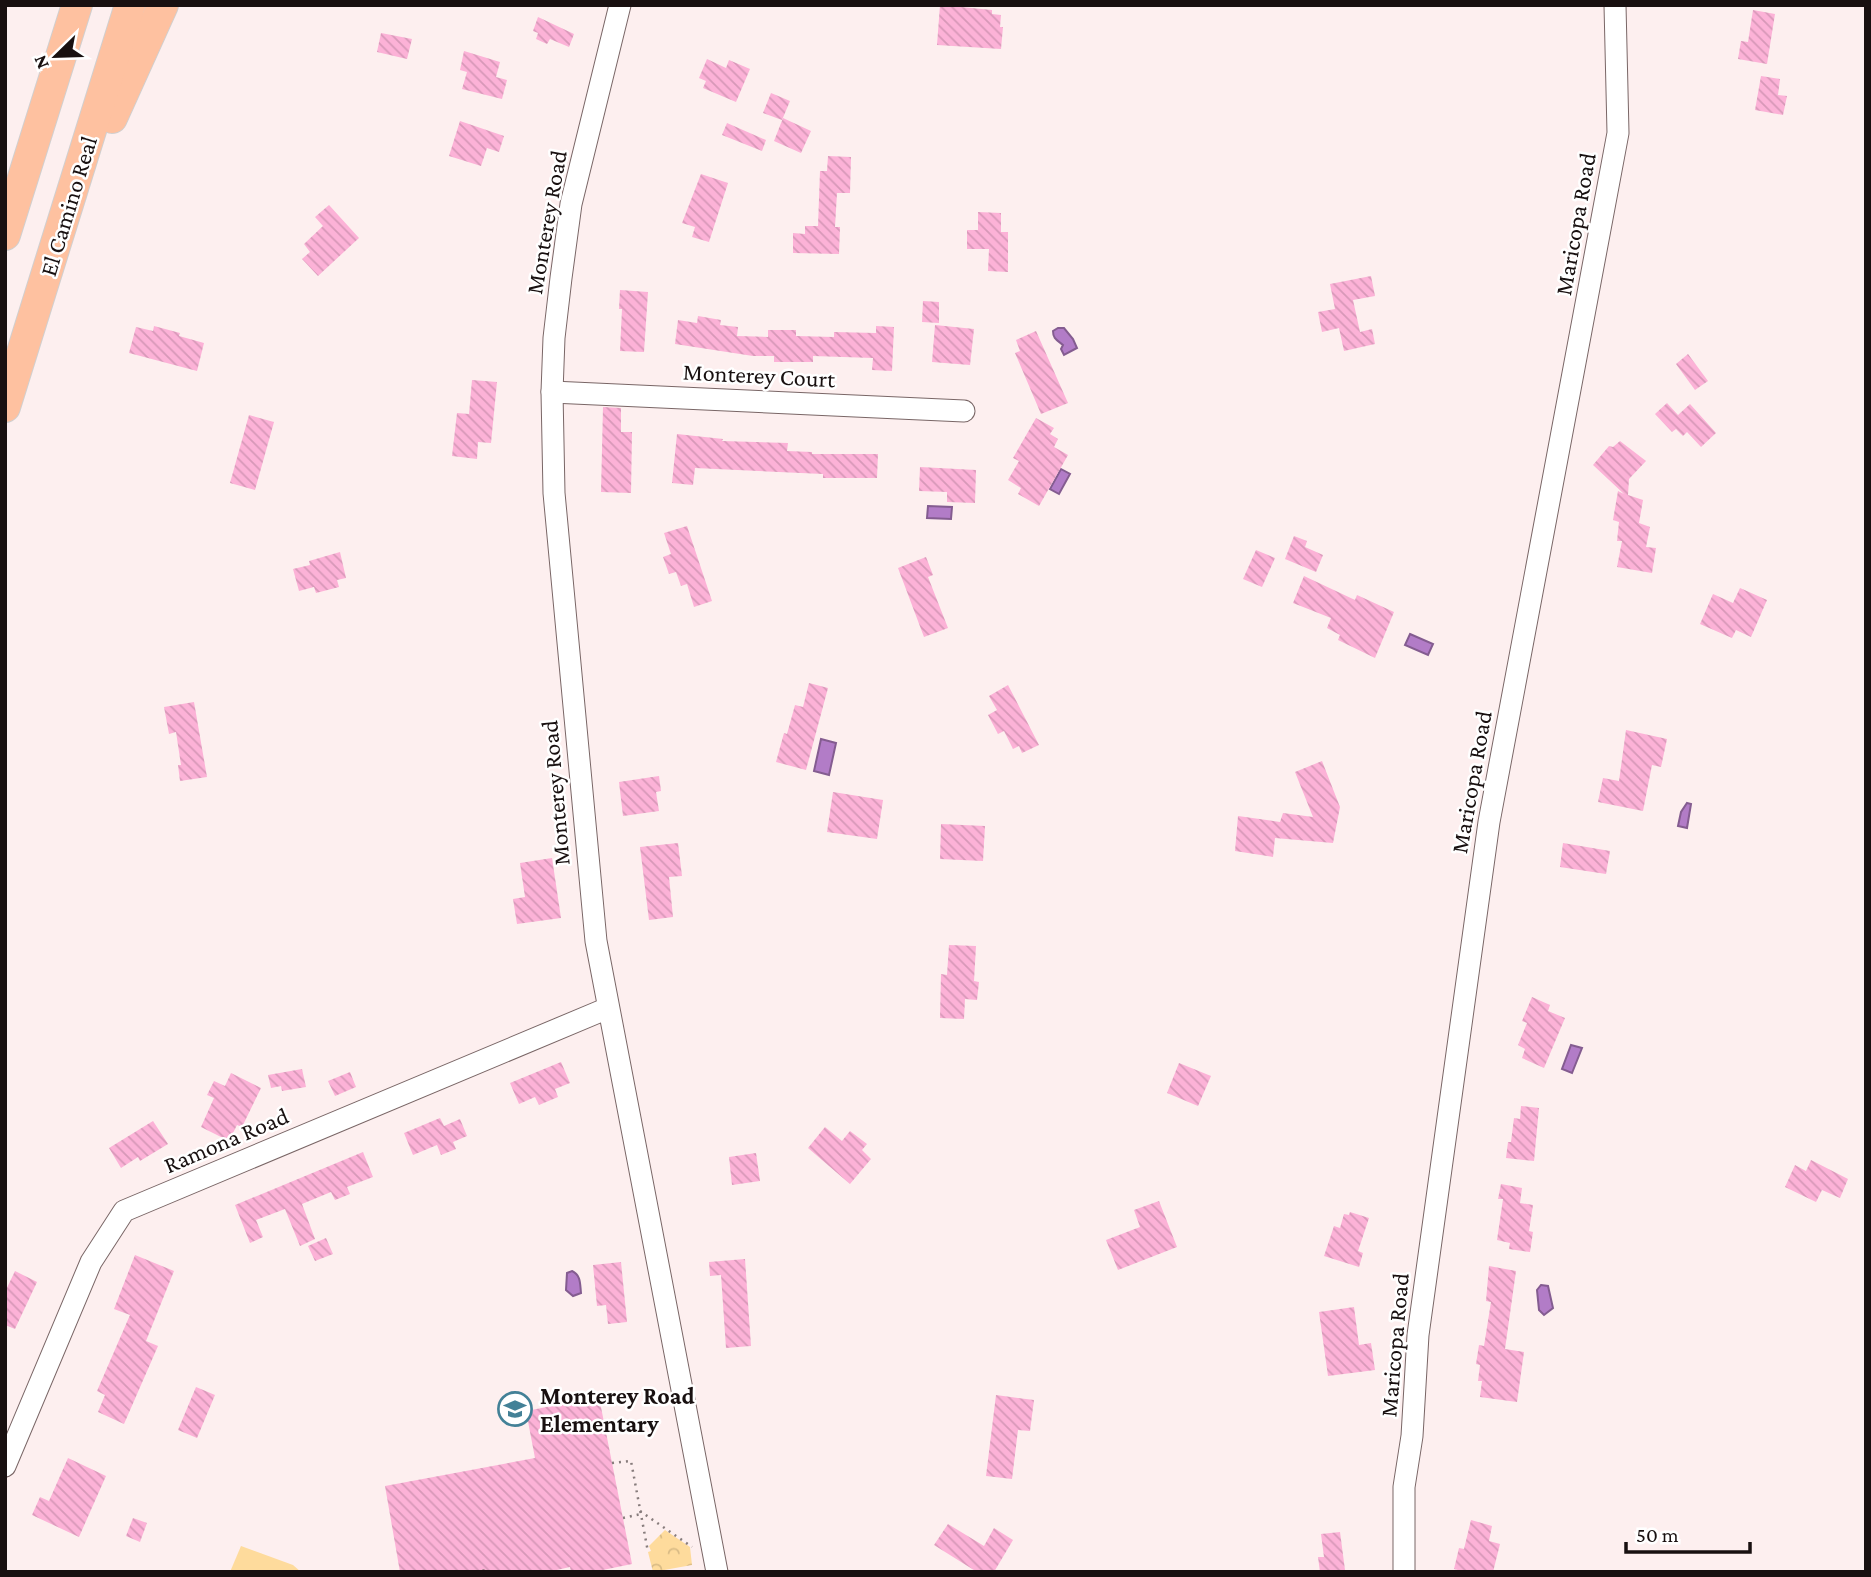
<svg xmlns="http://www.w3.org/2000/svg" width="1871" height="1577" font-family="'Crimson Pro',serif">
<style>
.park{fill:url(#park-crowns)}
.pitch{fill:#fedb9c}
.water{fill:#b27cc7;stroke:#845c90;stroke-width:2}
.building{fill:url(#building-back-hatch)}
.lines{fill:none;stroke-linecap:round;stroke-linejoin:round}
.minor-casing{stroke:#796666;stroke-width:23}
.highway-casing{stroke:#d1cfcf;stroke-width:32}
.path{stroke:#877c7c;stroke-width:2.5;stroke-dasharray:2 5;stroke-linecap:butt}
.minor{stroke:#fff;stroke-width:21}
.highway{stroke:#fec1a0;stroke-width:30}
.labels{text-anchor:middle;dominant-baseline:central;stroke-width:5;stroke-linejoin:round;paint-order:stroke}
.street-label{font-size:24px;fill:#181010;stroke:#fff}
.poi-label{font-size:24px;font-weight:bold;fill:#181010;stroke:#fff;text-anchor:start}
</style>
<defs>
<pattern id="park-crowns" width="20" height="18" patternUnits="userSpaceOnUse" patternTransform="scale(1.75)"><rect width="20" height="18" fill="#fedb9c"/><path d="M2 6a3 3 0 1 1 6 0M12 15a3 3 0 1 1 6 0" fill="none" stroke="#d9bb85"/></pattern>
<pattern id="building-back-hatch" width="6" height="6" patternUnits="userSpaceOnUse" patternTransform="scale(1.75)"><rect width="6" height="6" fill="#fcb2d7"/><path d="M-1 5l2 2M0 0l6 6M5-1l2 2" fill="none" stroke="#d798b8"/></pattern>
</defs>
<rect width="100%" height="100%" fill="#fdefef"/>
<!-- park -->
<path class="park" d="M665,1530l25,17 2,18 -39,7 -5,-20 3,-1 -2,-5z"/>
<!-- pitch -->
<path class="pitch" d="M241,1546l52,19 8,7h-71z"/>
<!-- water -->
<g class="water">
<path d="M1058,328h6l9,11 4,9 -13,7 -3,-6 2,-4c-6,-5 -10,-6 -10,-14z"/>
<path d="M1061,469l9,5 -11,20 -9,-5z"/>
<path d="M928,506l24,1 -1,12 -24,-1z"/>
<path d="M1410,634l23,10 -5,11 -23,-10z"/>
<path d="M821,739l15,4 -7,32 -15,-4z"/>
<path d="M1687,803l4,1 -4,24 -9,-2 3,-14z"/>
<path d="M1571,1045l11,3 -10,25 -10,-4z"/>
<path d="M572,1271c9,4 8,13 9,22l-8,3 -7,-6 1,-17z"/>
<path d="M1541,1285l7,1 5,22 -9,7 -5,-5 -2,-20z"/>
</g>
<!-- building -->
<g class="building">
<path d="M940,5l52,5v4l9,1 -1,12h3l-2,22 -64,-4z"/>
<path d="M1753,10l22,4 -8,50 -29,-5 3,-18 7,1z"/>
<path d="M538,17l36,17 -5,13 -19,-8 -3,5 -11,-5 2,-6 -5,-2z"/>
<path d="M381,33l31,6 -5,20 -30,-7z"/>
<path d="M464,51l36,11 -4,15 11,3 -5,19 -40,-10 5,-17 -7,-2z"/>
<path d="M707,59l19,9 3,-8 21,9 -14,33 -33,-14 3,-7 -7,-3z"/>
<path d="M1761,76l19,3 -2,16 9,1 -4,19 -28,-5z"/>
<path d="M771,93l19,8 -8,19 -19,-7z"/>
<path d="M783,118l28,13 -10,22 -27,-12z"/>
<path d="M460,121l44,15 -5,16 -12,-4 -6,18 -32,-10z"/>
<path d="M727,123l39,17 -4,11 -40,-16z"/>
<path d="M828,156l23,1 -1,36h-13l-2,34h5l-1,27 -46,-1v-20l12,1v-8h13l2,-55h7z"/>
<path d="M701,174l27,9 -19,59 -17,-5 3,-10 -13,-4z"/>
<path d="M329,205l30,33 -41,38 -16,-17 8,-7 -6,-8 19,-18 -8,-9z"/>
<path d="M978,212l23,1v19h7v40l-20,-1 1,-22h-22v-19h11z"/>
<path d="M1371,276l4,20 -22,4 7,32 12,-3 3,15 -31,7 -5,-23 -17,4 -4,-20 17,-3 -5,-25z"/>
<path d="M620,290l28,2 -4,60 -24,-1 2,-42h-3z"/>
<path d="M923,301l16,1v21l-17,-1z"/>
<path d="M698,316l23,4 -1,5 18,2 -1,9 31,1v-7h28v6l38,1v-5l42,1v-7l18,1 -2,44 -20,-1 1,-12 -60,-2v6h-39v-6h-21l-78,-12 3,-24 19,3z"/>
<path d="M935,325l39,4 -4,36 -38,-3z"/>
<path d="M154,326l26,7 -1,3 25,7 -7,28 -68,-18 7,-26 17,4z"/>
<path d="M1036,331l32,72 -27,11 -26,-61 5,-2 -4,-11z"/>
<path d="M1688,354l20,27 -13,9 -19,-26z"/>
<path d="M472,380l25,2 -6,61 -13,-1 -1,17 -25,-3 5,-43 12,1z"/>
<path d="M1667,403l11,12 12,-11 26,29 -15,14 -14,-15 -4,4 -7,-7 -4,3 -17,-18z"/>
<path d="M603,407l18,1v24h11l-1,61 -30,-1z"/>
<path d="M249,415l25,7 -19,68 -25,-7z"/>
<path d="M1036,418l18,10 -4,6 8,5 -4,8 14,8 -29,51 -21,-12 3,-6 -13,-8 11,-19 -6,-3z"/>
<path d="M677,434l46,5 -1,2 66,2 -1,8 25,1v2h66l-1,24h-54v-4l-128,-6 -2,17 -21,-2z"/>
<path d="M1620,441l26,20 -17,18 -1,16 15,5 -4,23 11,4 -4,20 10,1 -4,25 -35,-6 5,-26h-5l2,-19 -6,-2 5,-29 6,3 -31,-29 16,-19 4,1z"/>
<path d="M920,467l56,3 -1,33 -28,-1v-10l-28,-1z"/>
<path d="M687,526l25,75 -18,6 -7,-23 -6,2 -5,-14 -7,2 -6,-17 8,-3 -7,-21z"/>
<path d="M1294,536l13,5 -2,6 18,8 -7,17 -31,-13z"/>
<path d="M1256,550l19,8 -13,29 -19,-8z"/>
<path d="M340,552l6,26 -9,2 2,7 -23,6 -2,-6 -15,4 -6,-22 17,-4 -1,-4z"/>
<path d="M926,557l7,18 -5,2 20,51 -24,9 -26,-69z"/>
<path d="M1304,576l51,24 2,-5 37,17 -19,46 -37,-18 2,-5 -13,-7 4,-10 -38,-15z"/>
<path d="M1740,588l27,12 -16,37 -15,-7 -4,8 -32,-14 13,-30 20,9z"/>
<path d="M809,683l19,5 -22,82 -30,-8 8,-29 3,1 8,-29 8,2z"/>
<path d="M1008,685l31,60 -17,8 -3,-7 -6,3 -9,-18 -6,3 -10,-19 9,-5 -8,-14z"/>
<path d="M194,702l13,75 -27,4 -2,-16h3l-5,-33 -7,2 -5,-27z"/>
<path d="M1626,730l41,9 -6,28 -9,-2 -9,46 -45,-9 5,-24 16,3z"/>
<path d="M1322,761l18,46 -7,36 -58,-5 -2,19 -38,-6 3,-35 42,6 3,-9 30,4 -18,-45z"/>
<path d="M659,776l2,15 -5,1 3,19 -36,5 -4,-34z"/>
<path d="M833,792l50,8 -6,39 -50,-7z"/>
<path d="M941,824l44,2 -2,35 -43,-2z"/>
<path d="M678,843l4,33 -13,1 4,40 -24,3 -9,-73z"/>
<path d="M1563,843l47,8 -4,23 -46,-7z"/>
<path d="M552,858l9,60 -44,6 -4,-25 12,-2 -5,-34z"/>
<path d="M949,945l27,1 -2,35 5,1 -2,18 -12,-1 -1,20 -24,-1 1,-44 6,1z"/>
<path d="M1532,997l18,8 -2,6 17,7 -21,50 -22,-10 3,-9 -7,-4 9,-22 -5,-2z"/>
<path d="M561,1062l9,21 -15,6 3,8 -19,8 -4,-8 -16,7 -9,-21z"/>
<path d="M1179,1063l32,13 -13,30 -31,-13z"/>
<path d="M302,1069l4,18 -24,4 -1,-5 -10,2 -3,-13z"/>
<path d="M350,1072l6,15 -21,9 -7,-15z"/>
<path d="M231,1073l30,15 -19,39 -5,-2 -8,16 -28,-14 13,-29 -7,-3 7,-14 11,5z"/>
<path d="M1521,1106l18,2 -5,53 -28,-3 2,-16h3l3,-24 6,1z"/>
<path d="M440,1118l4,8 16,-7 7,17 -14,6 3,7 -15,6 -4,-10 -24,10 -9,-22z"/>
<path d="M153,1121l15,23 -28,17 -2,-4 -17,11 -12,-20z"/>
<path d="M825,1127l17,14 8,-10 17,13 -5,6 9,9 -21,25 -42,-36z"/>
<path d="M363,1152l10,25 -26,10 3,7 -15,6 -4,-8 -29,12 13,35 -15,7 -15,-37 -29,11 7,17 -13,6 -15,-38z"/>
<path d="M756,1153l4,28 -28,4 -3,-28z"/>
<path d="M1811,1160l37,19 -8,19 -18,-8 -6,12 -31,-15 10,-22 11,6z"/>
<path d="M1501,1184l21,4 -2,15 13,2 -4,26 4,1 -3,20 -21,-3 1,-6 -13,-3 6,-41h-5z"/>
<path d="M1159,1201l18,46 -59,23 -12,-30 34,-13 -6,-17z"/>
<path d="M1350,1212l19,6 -11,33 5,2 -4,14 -35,-11 10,-30 6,2 4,-14 5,1z"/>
<path d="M326,1238l7,16 -18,7 -7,-15z"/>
<path d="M135,1255l39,16 -28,70 12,5 -34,78 -26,-12 7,-17 -8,-4 33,-76 -16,-6z"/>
<path d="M745,1259l6,87 -25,2 -5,-73 -11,1 -1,-14z"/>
<path d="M621,1262l6,60 -19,2 -2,-19 -9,1 -4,-41z"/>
<path d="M1489,1266l27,5 -11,78 19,3 -7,50 -37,-5 2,-16h-4l2,-16 -4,-1 3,-19 5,1 7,-44 -5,-1z"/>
<path d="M15,1271l22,11 -22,47 -10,-4v-33z"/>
<path d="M1354,1307l5,38 12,-2 4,27 -47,6 -9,-64z"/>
<path d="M196,1387l19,8 -18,43 -19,-8z"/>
<path d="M996,1395l38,5 -4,31 -12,-1 -6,49 -26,-3z"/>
<path d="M599,1397l33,167 -39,8h-22l-1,-5 -22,5h-148l-15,-86 150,-28 -9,-47z"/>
<path d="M68,1458l38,18 -27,61 -47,-22 8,-18 9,4z"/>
<path d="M133,1518l14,5 -7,19 -14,-6z"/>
<path d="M1471,1520l21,6 -3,15 11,3 -7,28h-28l-11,-3 5,-21 5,1z"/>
<path d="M948,1524l36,22 10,-18 19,12 -19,32h-17l-43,-27z"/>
<path d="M1340,1532l5,38 -25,2 -2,-15h6l-3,-23z"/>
</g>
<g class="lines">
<!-- minor casing -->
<g class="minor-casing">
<g id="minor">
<path d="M620,5l-49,199 -10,74 -7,60 -2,54 2,101 42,448 121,631"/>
<path d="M552,392l412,19"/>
<path d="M5,1466l86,-204 33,-51 484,-203"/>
<path d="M1404,1572v-85l8,-51 6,-101 71,-513 129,-689 -3,-128"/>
</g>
</g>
<!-- highway casing -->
<g class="highway-casing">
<g id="highway">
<path d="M112,118l51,-113"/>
<path d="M5,235l72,-230"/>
<path d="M5,407l125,-402"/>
</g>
</g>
<!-- path -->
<g class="path">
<path d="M612,1463l19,-2 17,91"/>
<path d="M640,1511l52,36"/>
<path d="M623,1518l18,-4"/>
<path d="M478,1572l6,-3 -1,3"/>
</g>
<!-- minor -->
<use href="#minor" class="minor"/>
<!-- highway -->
<use href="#highway" class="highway"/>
</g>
<!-- icons -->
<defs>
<g id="school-ring" transform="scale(1.75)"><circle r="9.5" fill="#fff" stroke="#438197" stroke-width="1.5"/><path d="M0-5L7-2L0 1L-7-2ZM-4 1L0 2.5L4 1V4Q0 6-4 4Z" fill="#438197"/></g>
</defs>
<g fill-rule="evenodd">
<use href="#school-ring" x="515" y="1409"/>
</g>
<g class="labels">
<!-- street labels -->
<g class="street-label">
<text transform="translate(68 206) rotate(-73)">El Camino Real</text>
<text transform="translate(546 222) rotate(-80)">Monterey Road</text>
<text transform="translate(1575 224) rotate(-80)">Maricopa Road</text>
<text transform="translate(759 375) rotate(3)">Monterey Court</text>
<text transform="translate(1471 782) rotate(-80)">Maricopa Road</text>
<text transform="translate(555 793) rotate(-95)">Monterey Road</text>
<text transform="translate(226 1140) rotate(-23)">Ramona Road</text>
<text transform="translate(1394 1345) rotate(-85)">Maricopa Road</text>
</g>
<!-- poi labels -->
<g class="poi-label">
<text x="540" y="1395">Monterey Road<tspan x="540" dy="28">Elementary</tspan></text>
</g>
</g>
<!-- border -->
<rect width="1871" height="1577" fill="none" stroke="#181010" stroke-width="14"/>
<!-- north arrow -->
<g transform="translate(56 56) rotate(247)" stroke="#ffffff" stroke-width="5" paint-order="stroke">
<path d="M0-5L12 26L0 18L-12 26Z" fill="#181010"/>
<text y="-10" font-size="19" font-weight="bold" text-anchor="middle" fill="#181010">N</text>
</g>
<!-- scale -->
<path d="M1626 1542v10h124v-10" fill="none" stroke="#181010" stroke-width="3.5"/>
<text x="1636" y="1542" font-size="21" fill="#181010" stroke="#ffffff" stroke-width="5" paint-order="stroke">50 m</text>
</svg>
